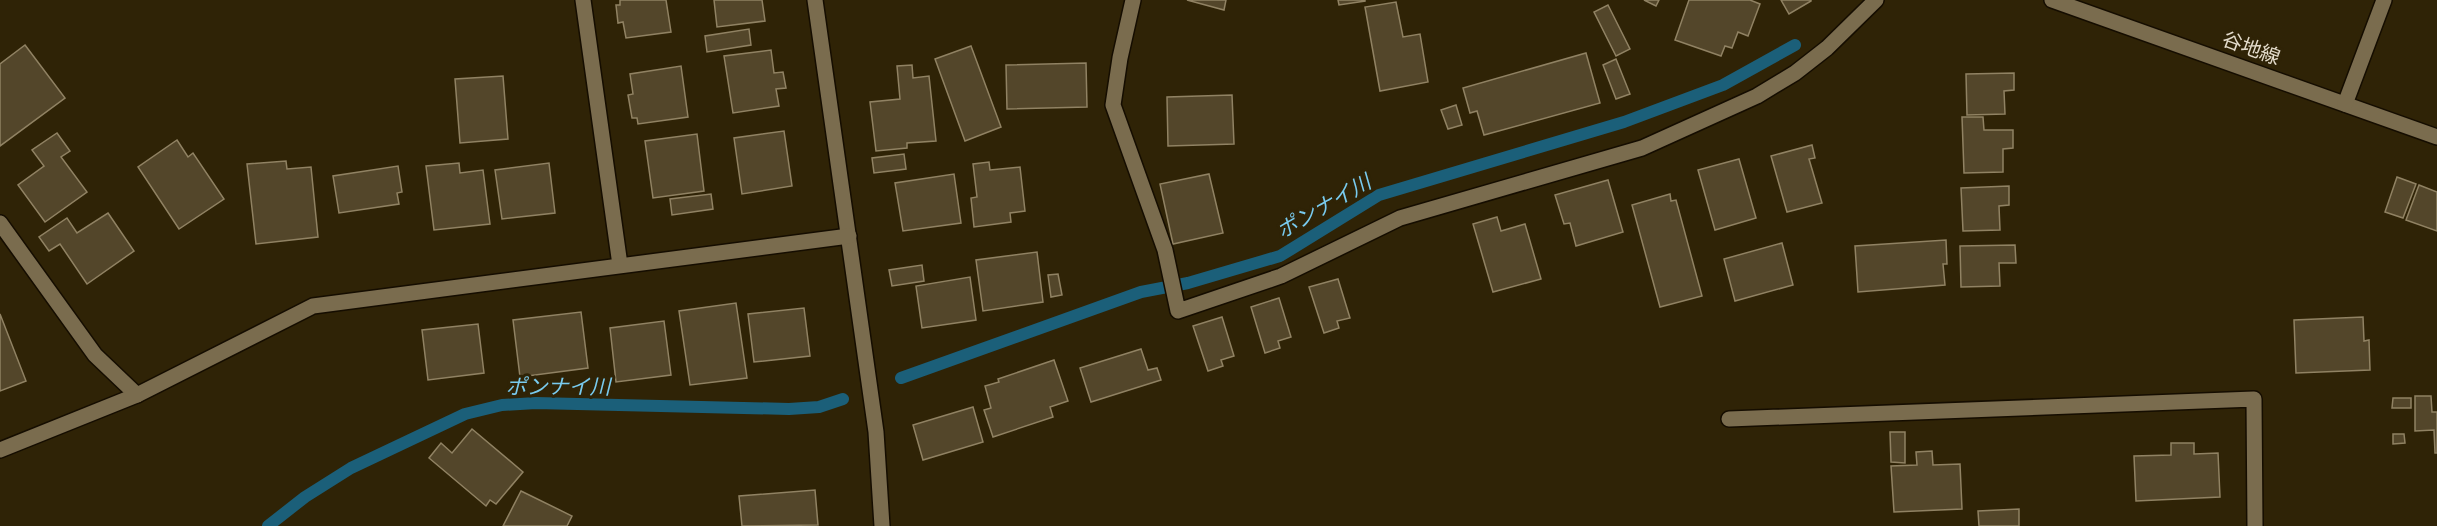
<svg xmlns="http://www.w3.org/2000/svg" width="2437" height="526" font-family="'Sofia Sans Condensed','Noto Sans JP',sans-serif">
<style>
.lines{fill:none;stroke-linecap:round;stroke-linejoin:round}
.stream{stroke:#1b5f79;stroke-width:12}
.building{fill:#53462a;stroke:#908263;stroke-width:1.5}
.minor-casing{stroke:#150d00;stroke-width:18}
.minor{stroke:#7a6c4e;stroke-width:15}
.labels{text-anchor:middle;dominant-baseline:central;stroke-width:6;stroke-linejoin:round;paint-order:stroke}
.street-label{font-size:20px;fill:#e4dccc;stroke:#2f2306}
.water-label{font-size:21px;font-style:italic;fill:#79cbef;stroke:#2f2306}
</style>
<rect width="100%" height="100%" fill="#2f2306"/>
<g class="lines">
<!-- stream -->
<g class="stream">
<path d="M901,378l240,-86 47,-9 92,-27 99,-61 245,-73 99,-37 72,-40"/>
<path d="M268,526l37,-29 46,-29 114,-54 37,-9 34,-2 253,6 30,-2 24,-8"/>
</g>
</g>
<!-- building -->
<g class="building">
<path d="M620,0h46l5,32 -45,6 -3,-16 -5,1 -2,-18h4z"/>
<path d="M714,0h48l3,21 -48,6z"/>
<path d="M1187,0h39l-2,10z"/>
<path d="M1338,0h27v1l-26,4z"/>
<path d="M1644,0h15l-3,6z"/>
<path d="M1689,0h61l10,4 -12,32 -10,-4 -6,16 -7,-2 -4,10 -46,-16z"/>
<path d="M1781,0h30v1l-22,13z"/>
<path d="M1396,2l7,35 17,-3 8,48 -48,9 -15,-84z"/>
<path d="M1608,5l22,44 -14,7 -22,-44z"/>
<path d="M749,29l2,16 -44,7 -2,-16z"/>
<path d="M25,45l40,53 -65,48v-82z"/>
<path d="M971,46l30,81 -36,14 -30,-82z"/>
<path d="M771,50l3,23 9,-1 3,16 -10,1 3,17 -46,7 -9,-57z"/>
<path d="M1586,53l14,50 -116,32 -7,-24 -7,2 -7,-25z"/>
<path d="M1616,59l14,35 -14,5 -13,-34z"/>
<path d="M1086,63l1,44 -80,2 -1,-44z"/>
<path d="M912,65l1,13 16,-2 7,65 -29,2v5l-31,3 -6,-49 30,-3 -3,-33z"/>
<path d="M681,66l7,51 -50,7 -1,-6h-5l-4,-23 5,-1 -3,-20z"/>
<path d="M2014,73v17l-10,1 1,23 -38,1 -1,-41z"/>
<path d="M503,76l5,63 -48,4 -5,-64z"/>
<path d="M1232,95l2,49 -66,2 -1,-49z"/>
<path d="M1456,105l6,20 -14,4 -7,-19z"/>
<path d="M1962,117h21l1,13h29v18l-10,1v23l-39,1z"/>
<path d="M784,131l8,55 -50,8 -8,-56z"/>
<path d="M57,133l13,18 -9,6 26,35 -42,30 -27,-37 26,-19 -12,-16z"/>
<path d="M697,134l7,57 -51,7 -8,-57z"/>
<path d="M177,140l11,17 5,-4 31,46 -45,30 -41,-62z"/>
<path d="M1812,145l3,13 -6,1 13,44 -35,9 -16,-56z"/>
<path d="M904,154l2,15 -32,4 -2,-15z"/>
<path d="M1739,159l17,59 -41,12 -17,-60z"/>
<path d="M286,161l1,8 24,-2 7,70 -62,7 -9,-80z"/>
<path d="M989,162l1,8 30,-3 5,44 -15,2 1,9 -37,5 -3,-29 6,-1 -4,-33z"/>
<path d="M459,163l1,10 23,-3 7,54 -56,6 -8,-64z"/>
<path d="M549,163l6,50 -53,6 -7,-49z"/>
<path d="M398,166l4,26 -5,1 2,11 -60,9 -6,-37z"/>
<path d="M954,174l7,49 -58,8 -8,-48z"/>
<path d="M1209,174l14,59 -50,11 -13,-60z"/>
<path d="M2397,177l19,7 -13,34 -18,-6z"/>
<path d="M1608,180l15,52 -47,14 -6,-23 -6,1 -9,-29z"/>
<path d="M2419,185l18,7v39l-31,-11z"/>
<path d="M2009,186v19l-10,1 1,24 -37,1 -2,-43z"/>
<path d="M711,194l2,15 -41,6 -2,-16z"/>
<path d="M1670,194l1,7 5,-1 26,96 -42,11 -28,-102z"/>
<path d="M108,213l26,38 -47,33 -27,-40 -11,7 -10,-14 28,-19 10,15z"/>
<path d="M1497,217l4,14 24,-7 16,55 -48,13 -20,-68z"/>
<path d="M1946,240l1,24h-4l2,21 -87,7 -3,-46z"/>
<path d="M1782,243l11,42 -58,16 -11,-42z"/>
<path d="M2015,245l1,18h-17l1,23 -39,1 -1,-41z"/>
<path d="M1037,252l6,50 -60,9 -7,-51z"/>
<path d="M922,265l2,16 -32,5 -3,-16z"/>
<path d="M1058,274l4,21 -11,2 -3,-22z"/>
<path d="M970,277l6,43 -54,8 -6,-42z"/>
<path d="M1338,279l12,39 -13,3 2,7 -15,5 -15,-46z"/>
<path d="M1279,298l12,39 -13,4 2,7 -15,5 -14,-46z"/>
<path d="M736,303l11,75 -57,7 -11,-74z"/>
<path d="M804,308l6,48 -56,6 -6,-48z"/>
<path d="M581,312l7,56 -68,9 -7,-57z"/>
<path d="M0,314l26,67 -26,10z"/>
<path d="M1222,317l12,39 -13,4 2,6 -15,5 -15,-45z"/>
<path d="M2363,317l1,24 5,-1 1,30 -74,3 -2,-53z"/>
<path d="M664,321l7,54 -55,7 -6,-54z"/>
<path d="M478,324l6,49 -56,7 -6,-50z"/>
<path d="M1141,349l7,21 9,-2 4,12 -70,22 -11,-34z"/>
<path d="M1054,360l14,41 -18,6 3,10 -60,20 -9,-27 7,-2 -6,-22 14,-4 -1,-3z"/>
<path d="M2415,396h16l1,16h5v41h-2l-1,-23 -19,1z"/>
<path d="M2393,398h18v10h-19z"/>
<path d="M973,407l10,35 -60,18 -10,-35z"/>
<path d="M472,429l51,43 -27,32 -6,-4 -4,6 -57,-48 12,-15 11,10z"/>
<path d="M1890,432h15v31l-14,-1z"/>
<path d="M2393,434h11l1,9 -12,1z"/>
<path d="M2171,443h23v11l24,-1 2,44 -84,4 -2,-45 37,-1z"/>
<path d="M1932,451l1,14 27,-1 2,45 -68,3 -3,-46 26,-1 -1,-13z"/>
<path d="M815,490l3,35 -76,1 -3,-30z"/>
<path d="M521,491l51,25 -5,10h-64z"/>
<path d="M2019,509v17h-40l-1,-15z"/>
</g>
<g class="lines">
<!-- minor casing -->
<g class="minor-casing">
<g id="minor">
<path d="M583,0l37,265"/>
<path d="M815,0l61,432 6,94"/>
<path d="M1133,0l-13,58 -7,47 52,145 13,61 103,-35 119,-58 242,-70 115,-52 38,-23 32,-25 49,-48"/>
<path d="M2052,0l385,137"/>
<path d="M2345,104l39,-104"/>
<path d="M0,223l95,132 42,40"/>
<path d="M1729,419l525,-20 1,127"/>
<path d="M0,450l137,-55 176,-89 536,-70"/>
</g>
</g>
<!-- minor -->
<use href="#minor" class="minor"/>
</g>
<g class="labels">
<!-- street labels -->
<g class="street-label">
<text transform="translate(2251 49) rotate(20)">谷地線</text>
</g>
<!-- water labels -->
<g class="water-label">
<text transform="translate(1324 207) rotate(-30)">ポンナイ川</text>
<text x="558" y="387">ポンナイ川</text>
</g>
</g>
</svg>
